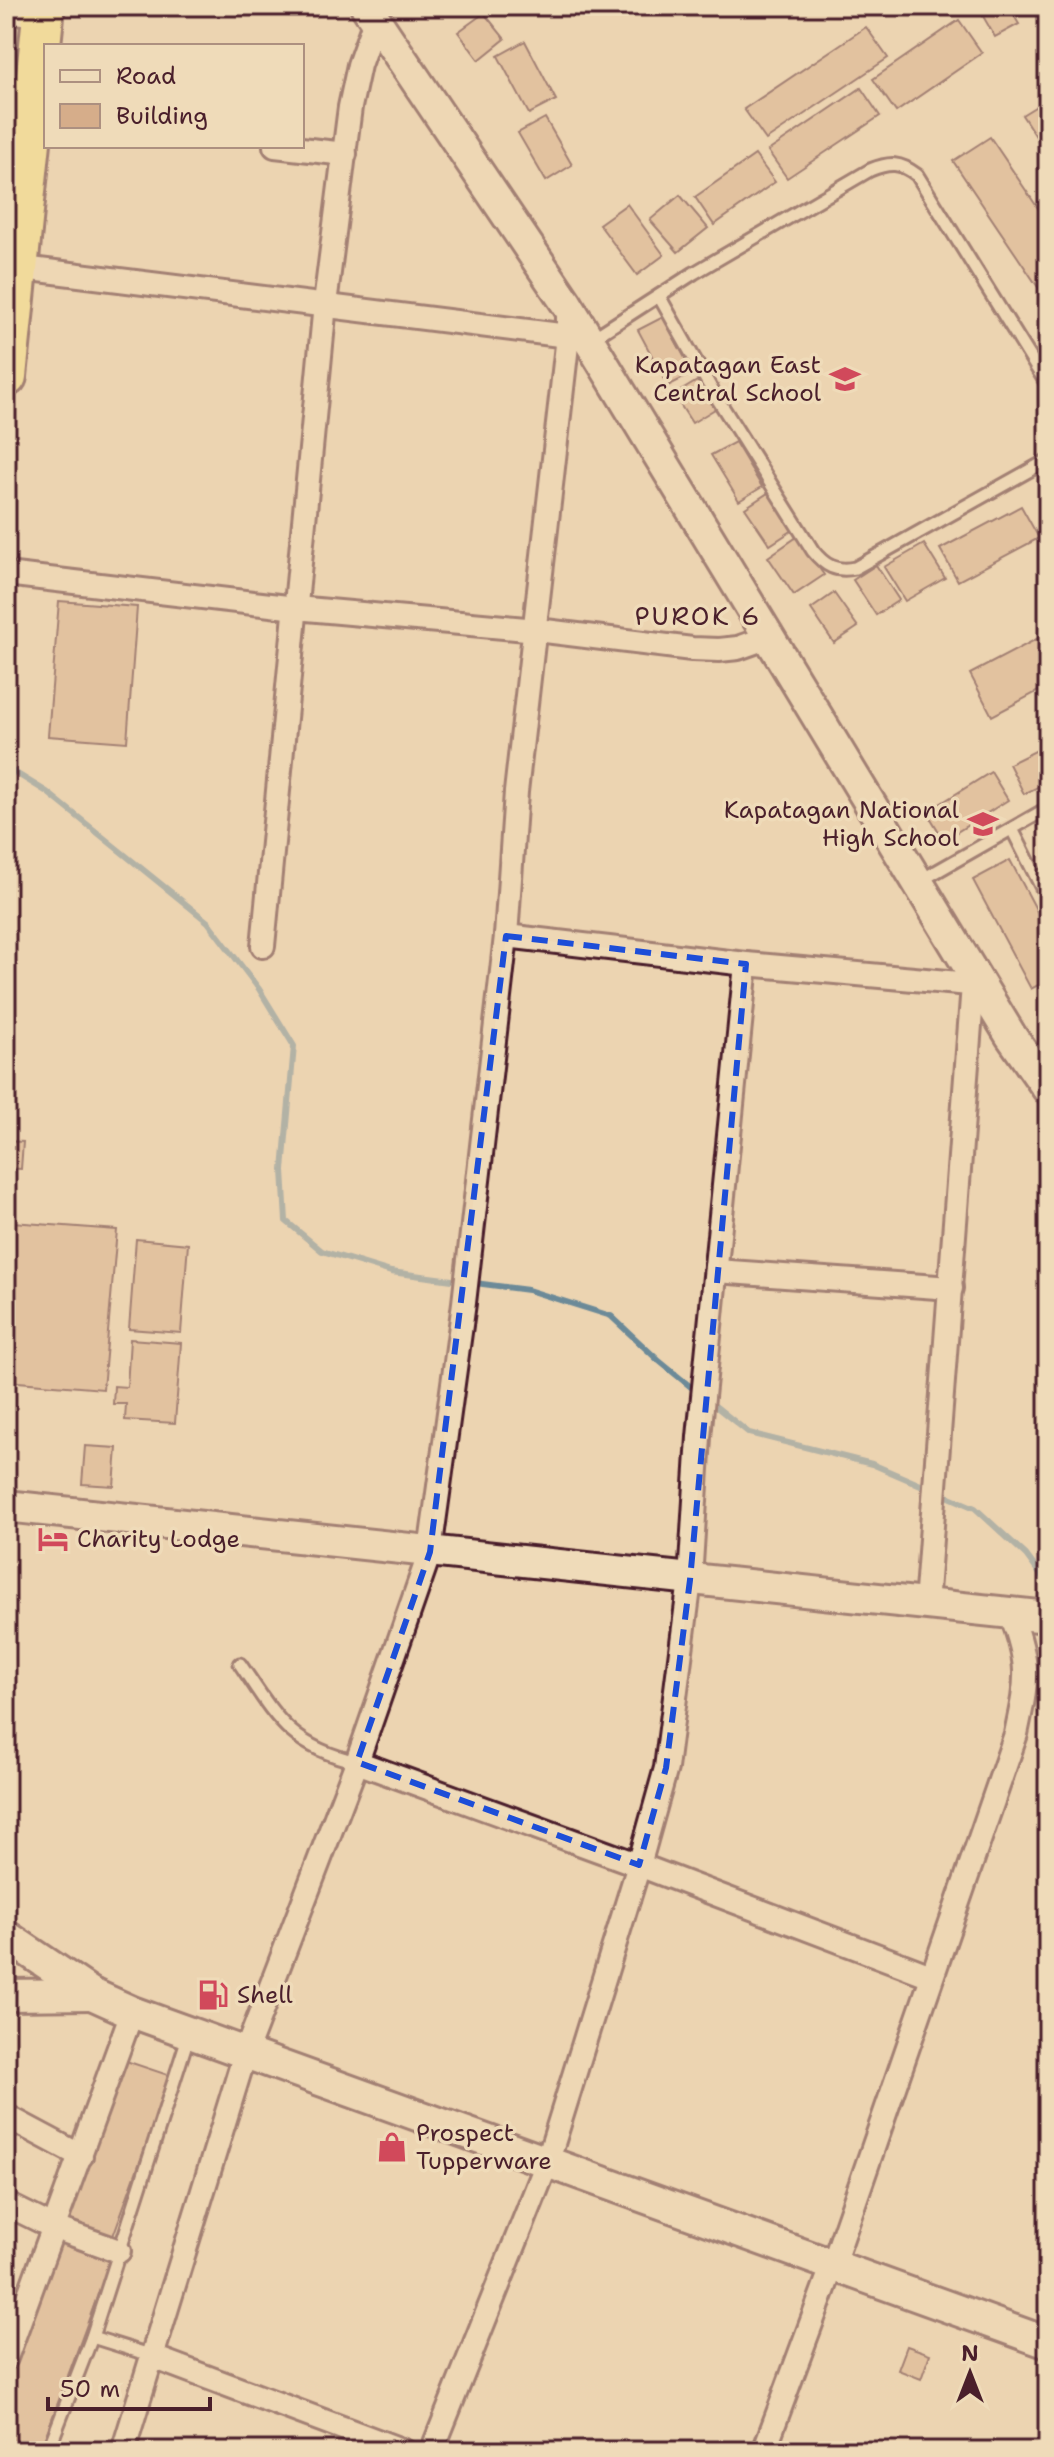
<svg xmlns="http://www.w3.org/2000/svg" width="1054" height="2457" font-family="'Shantell Sans',sans-serif">
<style>
.lines{fill:none;stroke-linecap:round;stroke-linejoin:round}
.stream{stroke:#6c8a98;stroke-width:6}
.building{fill:#d6ad8a;stroke:#4a1f2b;stroke-width:2}
.lane-casing{stroke:#4a1f2b;stroke-width:17}
.street-casing{stroke:#4a1f2b;stroke-width:28}
.secondary-casing{stroke:#4a1f2b;stroke-width:36}
.highway-casing{stroke:#4a1f2b;stroke-width:46}
.lane{stroke:#efdbb9;stroke-width:11}
.street{stroke:#efdbb9;stroke-width:22}
.secondary{stroke:#efdbb9;stroke-width:30}
.highway{stroke:#f7e281;stroke-width:40}
.marked{fill:none;stroke:#1d4ed8;stroke-width:6;stroke-dasharray:16 10;stroke-linejoin:round}
.labels{text-anchor:middle;dominant-baseline:central;stroke-width:7;stroke-linejoin:round;paint-order:stroke}
.poi-label{font-size:24px;fill:#4a1f2b;stroke:#efdbb9;text-anchor:start}
.neighbourhood-label{font-size:26px;letter-spacing:2px;fill:#4a1f2b;stroke:#efdbb9}
</style>
<rect width="100%" height="100%" fill="#ecd4b1"/>
<filter id="ink" filterUnits="userSpaceOnUse"><feTurbulence type="fractalNoise" baseFrequency=".0125" numOctaves="2"/><feDisplacementMap in="SourceGraphic" scale="16" xChannelSelector="R" yChannelSelector="G"/><feConvolveMatrix kernelMatrix="1 2 1 2 8 2 1 2 1" color-interpolation-filters="sRGB"/></filter>
<g filter="url(#ink)">
<g class="lines">
<!-- stream -->
<g class="stream">
<path d="M6,767l41,25 161,130 51,67 35,57 -11,124 3,51 36,30 69,21 137,18 83,26 47,44 39,32"/>
<path d="M709,1401l40,32 123,31 58,25"/>
<path d="M940,1493l35,15 51,47 22,30"/>
</g>
</g>
<!-- building -->
<g class="building">
<path d="M989,6h19l11,18 -24,13 -15,-26z"/>
<path d="M484,13l21,26 -26,21 -21,-28z"/>
<path d="M959,20l23,33 -86,59 -23,-33z"/>
<path d="M866,27l22,31 -122,82 -22,-31z"/>
<path d="M525,41l31,59 -27,14 -31,-58z"/>
<path d="M861,88l19,28 -93,62 -19,-27z"/>
<path d="M1048,99v56l-26,-40z"/>
<path d="M545,118l27,47 -26,16 -28,-48z"/>
<path d="M990,137l58,86v79l-95,-141z"/>
<path d="M755,155l20,27 -61,43 -19,-28z"/>
<path d="M680,195l28,33 -30,24 -28,-32z"/>
<path d="M627,204l37,51 -27,20 -38,-51z"/>
<path d="M663,317l30,56 -25,13 -30,-56z"/>
<path d="M697,381l18,28 -23,14 -18,-28z"/>
<path d="M735,442l27,45 -23,14 -28,-46z"/>
<path d="M768,493l25,37 -23,15 -25,-37z"/>
<path d="M1021,506l18,32 -81,43 -18,-32z"/>
<path d="M797,537l27,38 -30,20 -26,-38z"/>
<path d="M924,544l21,34 -40,23 -21,-34z"/>
<path d="M876,565l23,35 -23,15 -23,-35z"/>
<path d="M834,593l24,34 -24,16 -23,-34z"/>
<path d="M59,601l78,6 -10,135 -79,-6z"/>
<path d="M1048,633v53l-56,30 -22,-42z"/>
<path d="M1041,748l7,14v20l-24,12 -15,-30z"/>
<path d="M991,772l17,28 -64,40 -17,-28z"/>
<path d="M1010,860l38,72v48l-17,9 -58,-109z"/>
<path d="M6,1141l17,1 -2,27 -15,-1z"/>
<path d="M12,1222l105,8 -14,159 -97,-8v-92z"/>
<path d="M136,1239l52,5 -7,89 -52,-4z"/>
<path d="M130,1339l51,4 -6,80 -50,-3 1,-16h-13l1,-18 13,1z"/>
<path d="M85,1446l32,2 -3,38 -32,-2z"/>
<path d="M126,2061l45,15 -58,160 -44,-16z"/>
<path d="M59,2238l53,19 -72,194h-34v-71z"/>
<path d="M907,2346l23,8 -9,25 -23,-9z"/>
</g>
<g class="lines">
<!-- lane casing -->
<g class="lane-casing">
<g id="lane">
<path d="M659,296l53,94 101,161c12,15 23,21 42,17l193,-108"/>
<path d="M590,340l104,-67 176,-103c20,-8 30,-8 47,5l131,211"/>
<path d="M1012,829l36,71"/>
<path d="M918,882l130,-74"/>
<path d="M240,1664c36,53 50,83 117,98"/>
<path d="M92,2337l61,19"/>
<path d="M48,2451l44,-114 97,-303"/>
</g>
</g>
<!-- street casing -->
<g class="street-casing">
<g id="street">
<path d="M6,10l37,7"/>
<path d="M275,146l70,8"/>
<path d="M7,266l561,70"/>
<path d="M6,574l290,34 241,22 155,19 27,1 19,-2 31,-11"/>
<path d="M506,936l240,28 235,21"/>
<path d="M263,946l62,-642 25,-197 9,-42 16,-45"/>
<path d="M716,1271l235,17"/>
<path d="M926,1605l47,-620"/>
<path d="M357,1762l282,103 292,111"/>
<path d="M6,2116l75,40"/>
<path d="M6,2204l49,24 64,23"/>
<path d="M153,2357l251,94"/>
<path d="M6,2358l126,-346"/>
<path d="M123,2451l122,-397 112,-292 73,-210 34,-249 42,-367 10,-144 52,-456v-28"/>
<path d="M432,2451l115,-288 92,-298 27,-97 24,-188 9,-143 47,-473"/>
<path d="M764,2451l68,-184 184,-533c11,-53 15,-67 -5,-120"/>
</g>
</g>
<!-- secondary casing -->
<g class="secondary-casing">
<g id="secondary">
<path d="M366,6l201,298 444,732 37,53"/>
<path d="M6,1506l1042,111"/>
<path d="M6,1936l86,58 40,18 916,331"/>
<path d="M6,1995l86,-1"/>
</g>
</g>
<!-- highway casing -->
<g class="highway-casing">
<path id="highway" d="M6,376l38,-370"/>
</g>
<!-- lane -->
<use href="#lane" class="lane"/>
<!-- street -->
<use href="#street" class="street"/>
<!-- secondary -->
<use href="#secondary" class="secondary"/>
<!-- highway -->
<use href="#highway" class="highway"/>
</g>
</g>
<!-- marked area -->
<path d="M0 0H1054V2457H0ZM506,936l240,28 -56,616 -24,188 -27,97 -282,-103 73,-210z" fill="#ecd4b1" fill-opacity=".55" fill-rule="evenodd"/>
<path class="marked" d="M506,936l240,28 -56,616 -24,188 -27,97 -282,-103 73,-210z"/>
<!-- icons -->
<defs>
<g id="school-bare" transform="scale(2.4)"><path d="M0-5L7-2L0 1L-7-2ZM-4 1L0 2.5L4 1V4Q0 6-4 4Z" fill="#d1495b" stroke="#efdbb9" stroke-width="2.5" paint-order="stroke"/></g>
<g id="hotel-bare" transform="scale(2.4)"><path d="M-6-4.5h1.5V1H6V5H4.5V3h-9V5H-6ZM-4 0a1.8 1.8 0 1 1 3.6 0ZM.5 0V-2.5h3Q6-2.5 6 0Z" fill="#d1495b" stroke="#efdbb9" stroke-width="2.5" paint-order="stroke"/></g>
<g id="fuel-bare" transform="scale(2.4)"><path d="M-5.5-6h7V0h2V4h1.3V-2.5L3-4.5l.8-.8L6-3V5H2.5V1h-1V6h-7ZM-4.2-4.7v3.2H.2V-4.7Z" fill="#d1495b" stroke="#efdbb9" stroke-width="2.5" paint-order="stroke"/></g>
<g id="shop-bare" transform="scale(2.4)"><path d="M-5-2.5h2.3a2.7 3.5 0 0 1 5.4 0H5L5.5 6h-11ZM-1.5-2.5h3a1.5 2.3 0 0 0-3 0Z" fill="#d1495b" stroke="#efdbb9" stroke-width="2.5" paint-order="stroke"/></g>
</defs>
<g fill-rule="evenodd">
<use href="#school-bare" x="845" y="379"/>
<use href="#school-bare" x="983" y="824"/>
<use href="#hotel-bare" x="53" y="1539"/>
<use href="#fuel-bare" x="213" y="1995"/>
<use href="#shop-bare" x="392" y="2147"/>
</g>
<g class="labels">
<!-- poi labels -->
<g class="poi-label">
<text x="821" y="365" text-anchor="end">Kapatagan East<tspan x="821" dy="28">Central School</tspan></text>
<text x="959" y="810" text-anchor="end">Kapatagan National<tspan x="959" dy="28">High School</tspan></text>
<text x="77" y="1539">Charity Lodge</text>
<text x="237" y="1995">Shell</text>
<text x="416" y="2133">Prospect<tspan x="416" dy="28">Tupperware</tspan></text>
</g>
<!-- neighbourhood labels -->
<g class="neighbourhood-label">
<text x="698" y="615">PUROK 6</text>
</g>
</g>
<!-- margin -->
<rect width="1054" height="2457" fill="none" stroke="#efdbb9" stroke-width="32"/>
<rect x="16" y="16" width="1022" height="2425" fill="none" stroke="#4a1f2b" stroke-width="3" filter="url(#ink)"/>
<!-- legend -->
<rect x="44" y="44" width="260" height="104" fill="#efdbb9" stroke="#ad9080" stroke-width="2"/>
<rect x="60" y="70" width="40" height="12" fill="#efdbb9" stroke="#ad9080" stroke-width="2"/>
<text x="116" y="84" font-size="24" fill="#4a1f2b">Road</text>
<rect x="60" y="104" width="40" height="24" fill="#d6ad8a" stroke="#ad9080" stroke-width="2"/>
<text x="116" y="124" font-size="24" fill="#4a1f2b">Building</text>
<!-- north arrow -->
<g transform="translate(970 2373)" stroke="#efdbb9" stroke-width="6" paint-order="stroke">
<path d="M0-6L14 30L0 20L-14 30Z" fill="#4a1f2b"/>
<text y="-12" font-size="22" font-weight="bold" text-anchor="middle" fill="#4a1f2b">N</text>
</g>
<!-- scale -->
<path d="M48 2397v12h162v-12" fill="none" stroke="#4a1f2b" stroke-width="4"/>
<text x="60" y="2397" font-size="24" fill="#4a1f2b" stroke="#efdbb9" stroke-width="6" paint-order="stroke">50 m</text>
</svg>
